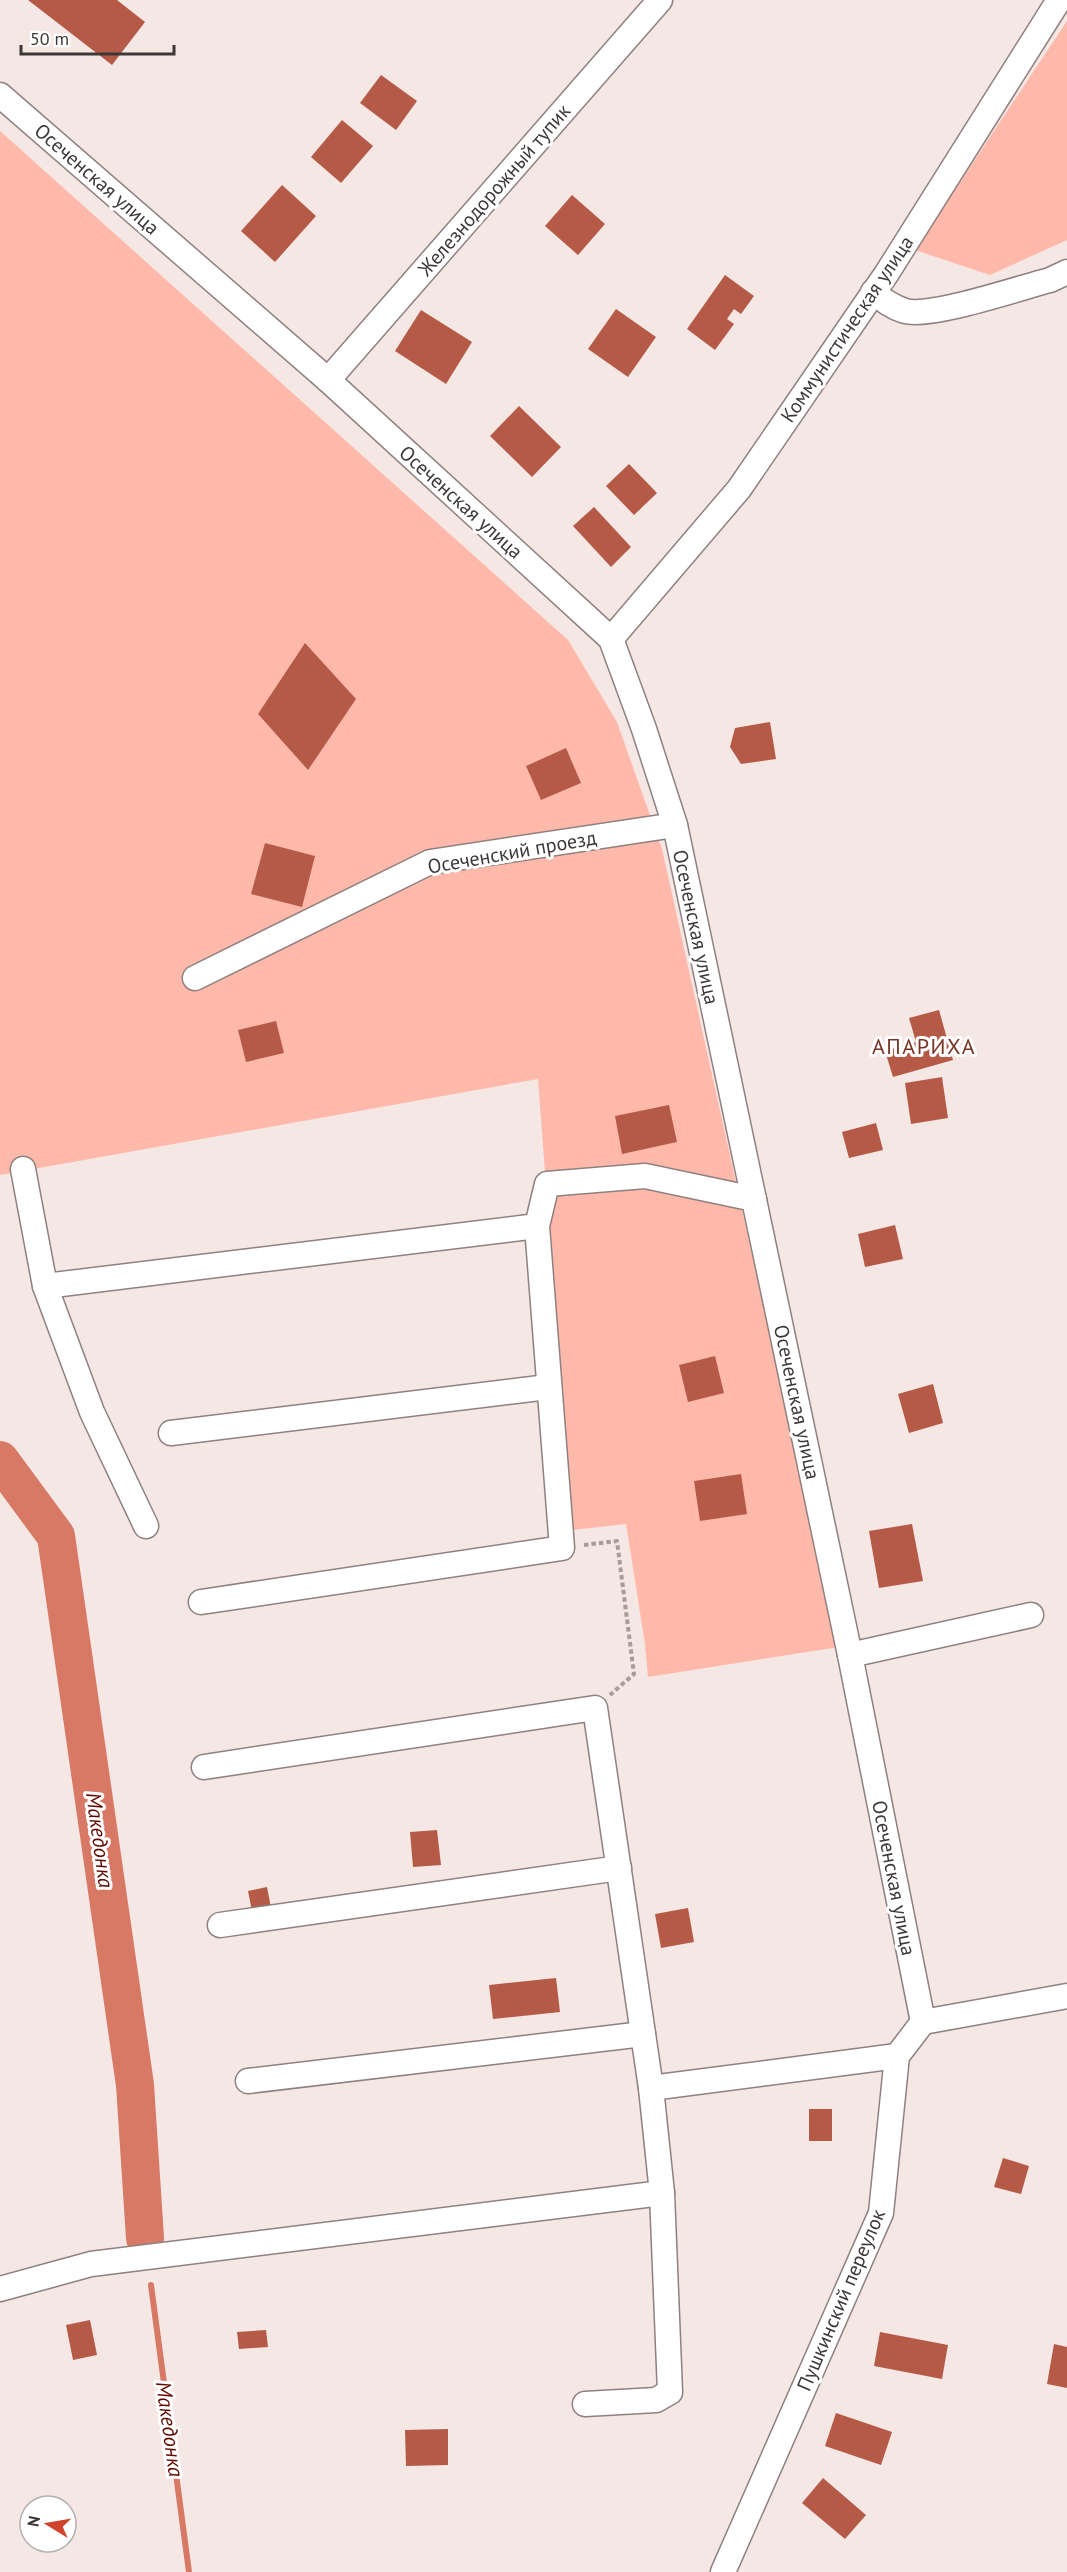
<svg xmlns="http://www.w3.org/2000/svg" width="1067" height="2572" font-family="'PT Sans',sans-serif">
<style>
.green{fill:#ffb9aa}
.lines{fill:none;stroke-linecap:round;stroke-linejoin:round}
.stream{stroke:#d87966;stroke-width:6}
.river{stroke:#d87966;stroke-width:38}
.building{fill:#b65a48}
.minor-casing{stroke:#8e817f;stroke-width:27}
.path{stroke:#a69d9a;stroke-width:4;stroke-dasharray:4.5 3;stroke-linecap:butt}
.minor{stroke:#fff;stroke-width:24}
.labels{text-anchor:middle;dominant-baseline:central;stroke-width:6;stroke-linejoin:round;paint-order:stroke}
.street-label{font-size:20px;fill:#3d3837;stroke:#fff}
.water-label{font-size:21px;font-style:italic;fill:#610800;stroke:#fff}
.quarter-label{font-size:22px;letter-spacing:1.5px;fill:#793427;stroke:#fff}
</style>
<rect width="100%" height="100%" fill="#f4e7e4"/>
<!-- green -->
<g class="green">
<path d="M1067,21v219l-77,35 -75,-25z"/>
<path d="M0,131l568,509 49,82 45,127 177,798 -191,30 -3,-33 -19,-120 -54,6 -34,-451 -538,96z"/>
</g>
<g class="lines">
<!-- stream -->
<path class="stream" d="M151,2285l38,287"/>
<!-- river -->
<path class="river" d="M0,1460l56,76 79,549 10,153"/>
</g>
<!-- building -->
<g class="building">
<path d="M28,0h89l28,22 -33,43z"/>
<path d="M381,75l36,26 -21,29 -36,-27z"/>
<path d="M342,120l31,26 -32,37 -30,-26z"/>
<path d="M282,185l34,31 -41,46 -34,-31z"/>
<path d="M572,195l33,29 -27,31 -33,-29z"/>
<path d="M725,275l29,21 -13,18 -7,-5 -7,10 7,5 -19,26 -28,-21z"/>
<path d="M616,309l40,28 -28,40 -40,-28z"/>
<path d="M421,310l51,32 -26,42 -51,-33z"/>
<path d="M519,406l42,41 -29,30 -42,-41z"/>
<path d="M629,464l28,29 -23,22 -28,-29z"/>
<path d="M594,507l37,40 -20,20 -38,-41z"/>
<path d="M305,643l51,56 -48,71 -50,-56z"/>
<path d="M770,722l6,37 -35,5 -11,-17 5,-19z"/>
<path d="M566,748l15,35 -40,17 -15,-34z"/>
<path d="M265,843l50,13 -13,51 -51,-13z"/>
<path d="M939,1010l14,50 -60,17 -8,-26 31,-9 -7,-24z"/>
<path d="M276,1021l8,32 -38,9 -8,-32z"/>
<path d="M942,1077l6,41 -37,6 -6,-41z"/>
<path d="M669,1105l8,37 -55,12 -7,-38z"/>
<path d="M876,1123l7,27 -34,8 -7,-26z"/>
<path d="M895,1225l8,34 -38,8 -7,-33z"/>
<path d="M715,1356l9,37 -36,9 -9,-37z"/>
<path d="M933,1384l10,39 -34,10 -11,-39z"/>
<path d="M741,1474l6,40 -47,7 -6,-40z"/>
<path d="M912,1524l11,57 -44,7 -10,-57z"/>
<path d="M437,1830l4,35 -28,2 -3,-35z"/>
<path d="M267,1887l5,26 -19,3 -5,-25z"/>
<path d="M688,1908l6,34 -33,6 -6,-34z"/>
<path d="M556,1978l4,34 -67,7 -4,-34z"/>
<rect x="809" y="2109" width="23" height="32"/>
<path d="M1003,2158l26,8 -8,28 -27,-7z"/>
<path d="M90,2320l7,35 -24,5 -7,-35z"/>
<path d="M266,2330l2,17 -29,2 -2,-17z"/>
<path d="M880,2332l68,13 -6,34 -68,-13z"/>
<path d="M1054,2344l13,3v41l-20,-4z"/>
<path d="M836,2413l56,19 -11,33 -56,-19z"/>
<path d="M448,2429v36l-42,1 -1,-36z"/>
<path d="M823,2478l43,37 -21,24 -43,-36z"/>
</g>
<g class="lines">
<!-- minor casing -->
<g class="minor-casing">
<g id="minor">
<path d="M0,95l328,285 283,259 33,90 31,96 175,830 73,367"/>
<path d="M873,292c10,8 19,15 32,19 26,7 114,-23 145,-31l17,-8"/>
<path d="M328,380l332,-380"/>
<path d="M611,639l128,-150 148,-216 172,-273"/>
<path d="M195,978l235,-116 245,-37"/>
<path d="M23,1169l22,117 47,126 54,114"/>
<path d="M45,1286l492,-60"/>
<path d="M171,1433l377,-46"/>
<path d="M201,1602l361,-54 -25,-322 10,-42 98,-8 109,23"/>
<path d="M850,1655l181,-40"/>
<path d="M204,1767l391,-59 56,380 11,105 8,199 -14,8 -71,4"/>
<path d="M220,1925l399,-57"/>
<path d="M923,2022l144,-26"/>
<path d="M248,2081l395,-47"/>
<path d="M651,2088l246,-32"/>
<path d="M0,2289l91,-25 571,-71"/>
<path d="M723,2572l158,-359 16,-157 26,-34"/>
</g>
</g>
<!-- path -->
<path class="path" d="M584,1545l33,-4 17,133 -24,21"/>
<!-- minor -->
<use href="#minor" class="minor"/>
</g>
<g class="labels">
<!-- street labels -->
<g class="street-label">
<text transform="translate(97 179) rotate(41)">Осеченская улица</text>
<text transform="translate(494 190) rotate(-49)">Железнодорожный тупик</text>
<text transform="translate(847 329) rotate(-56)">Коммунистическая улица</text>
<text transform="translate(461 502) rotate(42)">Осеченская улица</text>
<text transform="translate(512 852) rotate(-10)">Осеченский проезд</text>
<text transform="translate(696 927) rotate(78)">Осеченская улица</text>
<text transform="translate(797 1402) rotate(78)">Осеченская улица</text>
<text transform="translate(894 1878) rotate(79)">Осеченская улица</text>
<text transform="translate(841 2300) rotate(-67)">Пушкинский переулок</text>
</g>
<!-- water labels -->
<g class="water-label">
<text transform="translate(100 1840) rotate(82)">Македонка</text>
<text transform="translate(170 2429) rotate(82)">Македонка</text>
</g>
<!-- quarter labels -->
<g class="quarter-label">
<text x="924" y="1046">АПАРИХА</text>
</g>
</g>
<!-- north arrow -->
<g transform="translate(48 2524) rotate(281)"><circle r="28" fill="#ffffff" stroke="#b1afaf" stroke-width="1.5"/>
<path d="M0-4.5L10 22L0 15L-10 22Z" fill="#cf442c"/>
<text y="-9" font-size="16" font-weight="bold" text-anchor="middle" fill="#3d3837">N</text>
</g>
<!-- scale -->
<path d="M21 45v9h153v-9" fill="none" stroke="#3d3837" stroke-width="3"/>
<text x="30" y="45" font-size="18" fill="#3d3837" stroke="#ffffff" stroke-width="4.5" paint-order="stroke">50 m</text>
</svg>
